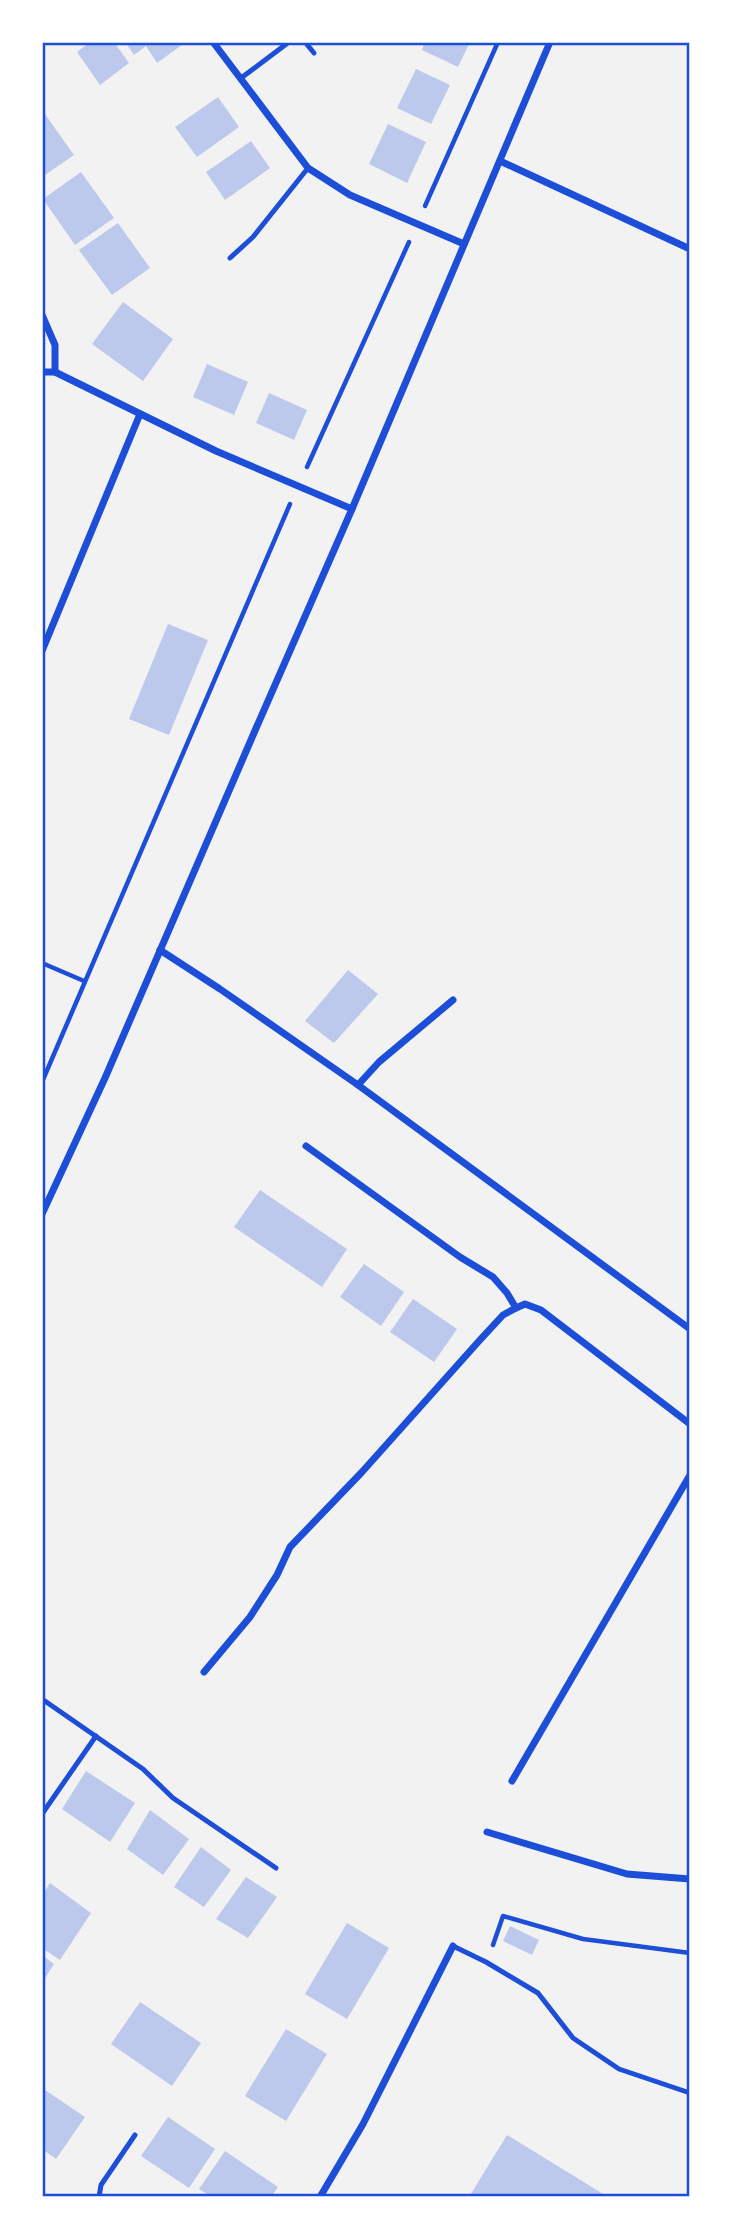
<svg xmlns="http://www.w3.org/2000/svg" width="732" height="2239" font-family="'Zilla Slab',serif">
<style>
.building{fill:#bdc9ec}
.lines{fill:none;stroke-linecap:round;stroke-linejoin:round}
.path{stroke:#1d4ed8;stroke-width:4.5}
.service{stroke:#1d4ed8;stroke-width:5}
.minor{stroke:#1d4ed8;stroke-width:7}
.neatline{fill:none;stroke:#1d4ed8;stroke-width:2.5}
</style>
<rect width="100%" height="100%" fill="#f2f2f2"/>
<!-- building -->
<g class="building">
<path d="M90,42h24l15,21 -29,22 -23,-33z"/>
<path d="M125,42h61l-29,21 -11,-17 -12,9z"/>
<path d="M425,42h45l-12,25 -36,-17z"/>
<path d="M416,69l34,16 -19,39 -34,-16z"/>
<path d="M218,97l21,30 -42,30 -22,-30z"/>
<path d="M42,110l32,45 -32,22z"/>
<path d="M388,124l38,18 -19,41 -38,-19z"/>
<path d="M251,141l19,27 -45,32 -19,-28z"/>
<path d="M81,172l33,46 -39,27 -32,-46z"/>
<path d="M118,223l32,45 -38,27 -33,-45z"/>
<path d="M123,302l50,37 -30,42 -51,-37z"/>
<path d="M207,364l41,18 -14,33 -41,-18z"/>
<path d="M269,393l38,17 -13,30 -38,-17z"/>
<path d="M168,624l40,16 -39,95 -40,-16z"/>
<path d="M348,970l30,24 -44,49 -29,-22z"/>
<path d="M260,1190l87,59 -25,38 -88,-60z"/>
<path d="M364,1264l40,28 -23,34 -41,-29z"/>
<path d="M413,1299l44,30 -23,33 -44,-30z"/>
<path d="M86,1771l49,32 -25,39 -48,-33z"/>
<path d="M150,1810l39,29 -26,36 -36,-26z"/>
<path d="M201,1847l30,23 -27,37 -30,-20z"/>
<path d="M246,1877l31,20 -29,41 -32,-19z"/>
<path d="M50,1883l41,30 -31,47 -18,-12v-52z"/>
<path d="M347,1923l42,25 -42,71 -42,-25z"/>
<path d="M510,1926l29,14 -7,15 -29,-14z"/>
<path d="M42,1955l12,9 -12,19z"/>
<path d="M140,2002l61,41 -29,43 -61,-42z"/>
<path d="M286,2029l41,25 -41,67 -41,-25z"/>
<path d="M42,2088l43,29 -29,42 -14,-10z"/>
<path d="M168,2117l47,32 -26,39 -48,-32z"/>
<path d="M507,2135l101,62h-139z"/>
<path d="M225,2151l53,36 -7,10h-59l-13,-8z"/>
</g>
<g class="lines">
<!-- path -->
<g class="path">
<path d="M425,206l73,-164"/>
<path d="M307,467l102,-225"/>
<path d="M42,963l42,18"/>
<path d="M42,1082l248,-578"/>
<path d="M493,1945l10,-29 80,23 107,14"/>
</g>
<!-- service -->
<g class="service">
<path d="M305,42l9,11"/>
<path d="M241,78l48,-36"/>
<path d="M230,258l23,-21 55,-69"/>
<path d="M42,1699l101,70 30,29 103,70"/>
<path d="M42,1814l54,-78"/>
<path d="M453,1946l33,16 52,31 35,45 46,31 71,24"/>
<path d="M99,2197l2,-12 34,-50"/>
</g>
<!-- minor -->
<g class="minor">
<path d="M213,42l95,126 42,27 114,49"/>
<path d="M500,161l190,88"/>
<path d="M42,315l13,30v27"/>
<path d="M42,372h13l161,79 136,58"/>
<path d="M42,651l98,-237"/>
<path d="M160,950l60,39 138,96 21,-23 74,-62"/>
<path d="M358,1085l332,244"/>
<path d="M306,1146l154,111 33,20 14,16 9,15"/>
<path d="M42,1214l63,-136 152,-352 95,-217 198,-467"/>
<path d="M204,1672l46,-55 27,-42 13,-28 72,-75 117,-131 24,-26 13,-7 9,-4 16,6 149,114"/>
<path d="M512,1781l178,-306"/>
<path d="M487,1832l140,42 63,5"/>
<path d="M320,2197l43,-73 90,-178"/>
</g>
</g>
<!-- border -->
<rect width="732" height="2239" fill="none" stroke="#ffffff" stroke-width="88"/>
<rect x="44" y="44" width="644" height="2151" class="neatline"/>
</svg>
